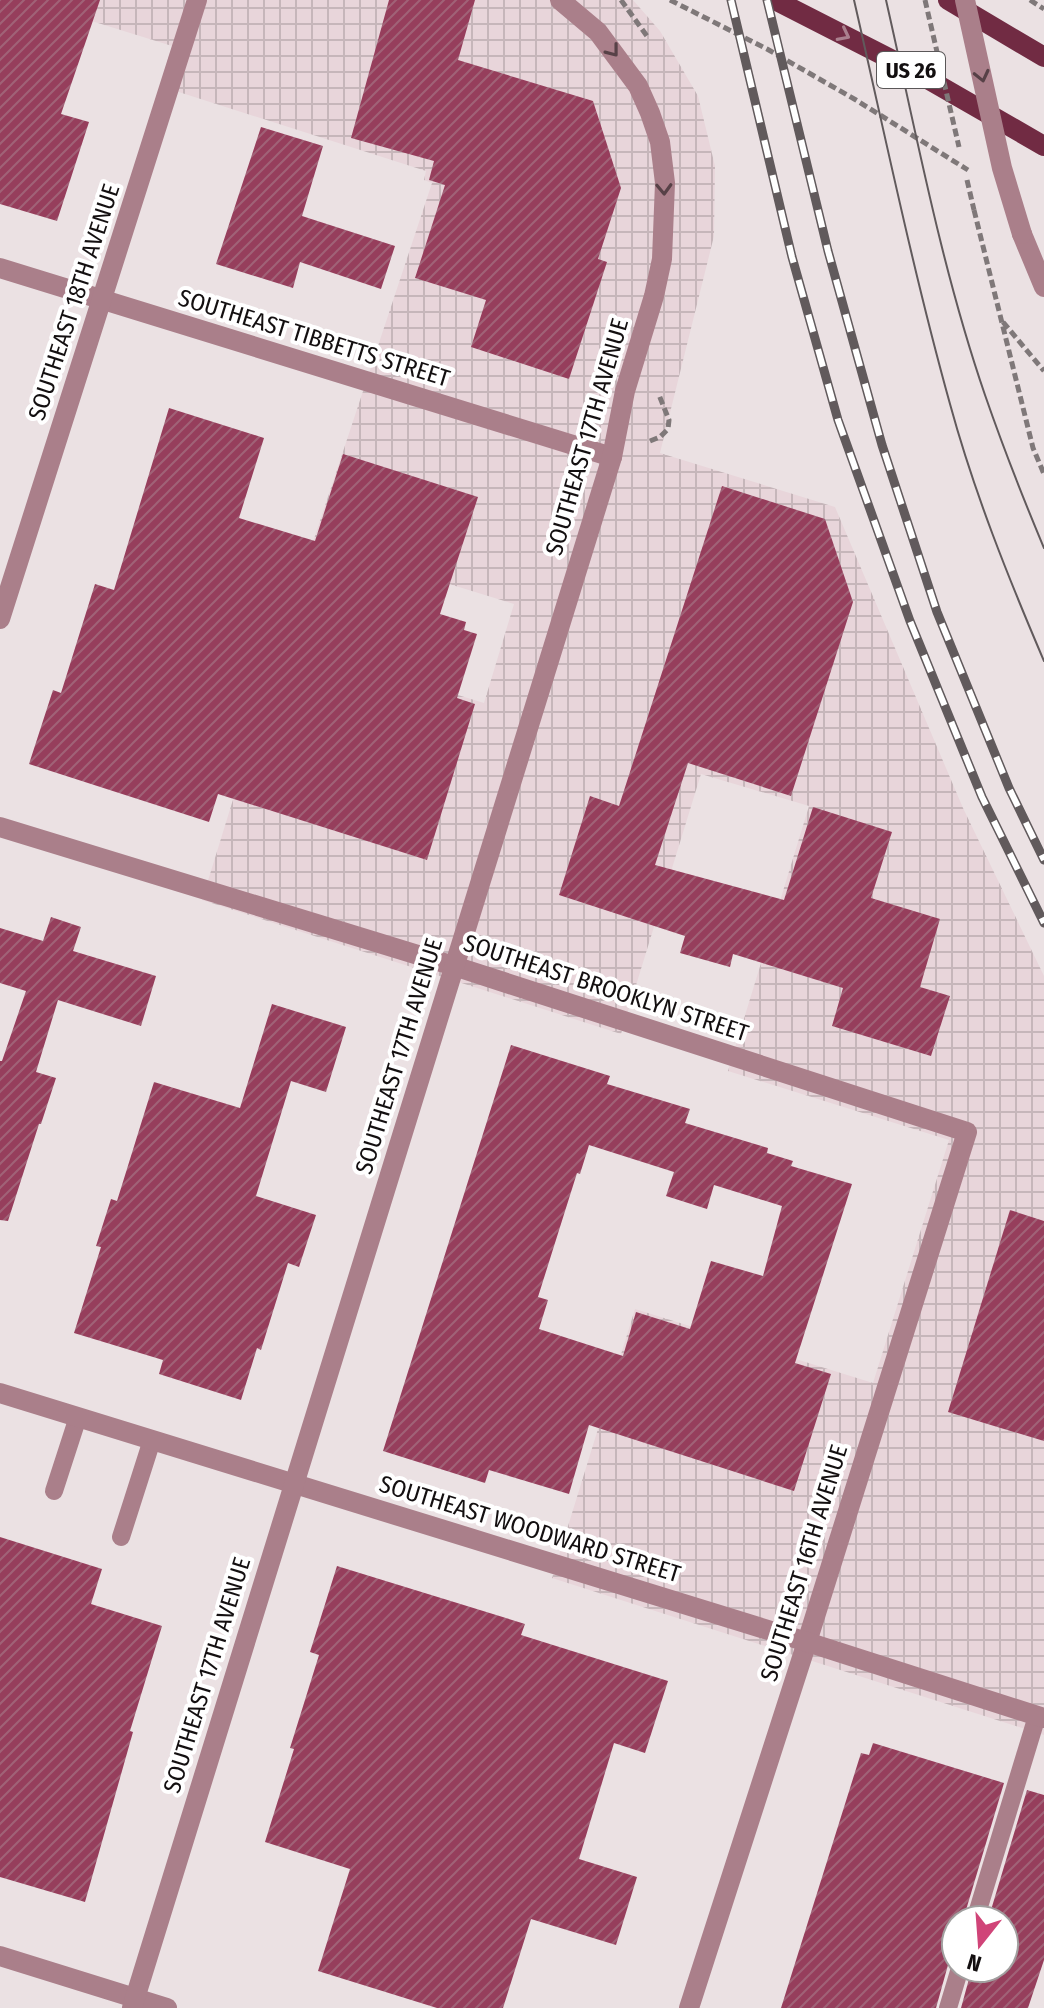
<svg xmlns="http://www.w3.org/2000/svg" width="1044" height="2008" font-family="'Fira Sans Condensed',sans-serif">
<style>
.industrial{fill:url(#industrial-grid)}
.building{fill:url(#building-hatch);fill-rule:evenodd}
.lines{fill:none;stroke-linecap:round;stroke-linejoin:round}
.path{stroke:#7f7879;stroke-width:5;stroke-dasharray:8 4;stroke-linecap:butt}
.service{stroke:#aa7f8a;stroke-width:18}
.minor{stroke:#aa7f8a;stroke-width:20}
.tertiary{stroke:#aa7f8a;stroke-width:20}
.primary{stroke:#712b43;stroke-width:20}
.tram{stroke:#615a5c;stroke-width:2}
.rail-casing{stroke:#615a5c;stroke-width:9}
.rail{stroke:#fff;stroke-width:6;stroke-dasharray:18;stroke-linecap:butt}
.path-bridge{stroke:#7f7879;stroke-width:5;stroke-dasharray:8 4;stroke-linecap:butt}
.tertiary-bridge{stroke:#aa7f8a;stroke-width:20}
.oneway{stroke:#aa808e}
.oneway2{stroke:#574147}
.labels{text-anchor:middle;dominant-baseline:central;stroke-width:8;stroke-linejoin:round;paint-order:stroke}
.shield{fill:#fff;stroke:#5a5758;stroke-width:2}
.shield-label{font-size:22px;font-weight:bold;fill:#130f10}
.street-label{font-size:24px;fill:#130f10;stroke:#fff}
</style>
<defs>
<pattern id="industrial-grid" width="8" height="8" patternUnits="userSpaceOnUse" patternTransform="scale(2)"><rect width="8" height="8" fill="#e8d5da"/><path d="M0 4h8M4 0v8" fill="none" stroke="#c6b6ba"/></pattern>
<pattern id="building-hatch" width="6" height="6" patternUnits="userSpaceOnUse" patternTransform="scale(2)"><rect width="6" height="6" fill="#963e5c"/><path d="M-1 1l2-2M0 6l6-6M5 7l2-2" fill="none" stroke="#a06277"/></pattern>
</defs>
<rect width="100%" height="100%" fill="#ebe1e3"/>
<!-- industrial -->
<path class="industrial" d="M24,0h609l27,31 38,65 17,70 -1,70 -54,217 175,54 128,301 81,168v759l-492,-157 83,-269 238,74 76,-243 -221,-69 81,-265 -108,-32 -80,260 -419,-134 80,-259 202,62 30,-99 -201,-62 119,-359 -8,-3 2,-9 -266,-85 12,-40z"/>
<!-- building -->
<g class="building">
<path d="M0,0h100l-39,114 28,8 -32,99 -57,-17z"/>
<path d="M389,0h86l-17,60 135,41 28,87 -23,71 9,3 -38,117 -98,-32 15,-47 -71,-22 30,-93 -16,-5 5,-19 -83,-23z"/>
<path d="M261,127l62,19 -21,70 93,30 -14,43 -81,-27 -7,26 -77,-24z"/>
<path d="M169,408l95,30 -25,80 76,23 28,-87 135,43 -38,117 26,8 -2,8 13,4 -20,64 18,6 -48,156 -209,-66 -9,28 -180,-58 24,-74 8,3 34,-109 19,6z"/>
<path d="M722,486l103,33 28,83 -62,194 -103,-33 -33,102 129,35 29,-93 79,25 -21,66 69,21 -20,68 30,9 -19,60 -99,-30 11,-38 -110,-34 -3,13 -50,-14 5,-17 -126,-41 31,-99 29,10z"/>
<path d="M51,917l30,10 -8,24 83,25 -15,50 -83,-26 -22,72 20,6 -15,46h-2l-31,97 -8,-1v-159h2l24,-70 -26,-8v-55l43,13z"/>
<path d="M272,1004l74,23 -20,65 -35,-11 -35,115 60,19 -17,52 -11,-4 -27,87 -4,-2 -16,52 -82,-26 4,-14 -89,-27 27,-86 -5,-1 15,-47 6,2 37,-119 86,26z"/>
<path d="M511,1045l99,31 -3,8 83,25 -5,14 83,25 -1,5 26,8 -2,5 61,18 -57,179 36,11 -37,117 -205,-66 -20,69 -80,-24 -4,13 -102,-32zM589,1145l85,27 -8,24 41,13 7,-24 68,21 -19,70 -52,-15 -21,68 -54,-17 -13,44 -84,-27 9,-29 -10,-3 39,-124 3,1z"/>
<path d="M1010,1210l34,11v220l-96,-29z"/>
<path d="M0,1537l102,32 -11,35 71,22 -32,105 3,1 -48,170 -85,-25z"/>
<path d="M337,1566l188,58 -4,11 147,46 -23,72 -31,-10 -35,116 58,18 -21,68 -85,-26 -28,89h-66l-119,-37 32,-102 -85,-27 29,-93 -4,-1 29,-93 -9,-3z"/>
<path d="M873,1743l131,40 -41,137h-7v37l-8,8 -12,43h-155l80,-255 8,2z"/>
<path d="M1027,1790l17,5v165l-16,48h-67l11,-40h32v-48h-16z"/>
</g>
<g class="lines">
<!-- path -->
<g class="path">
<path d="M621,0l26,36"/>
<path d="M670,0l97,49 89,51 112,70"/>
<path d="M1030,0l14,9"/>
<path d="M974,210l59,238 11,26"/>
<path d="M1003,322l41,49"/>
<path d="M650,441l10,-4 8,-8 1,-9 -10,-25"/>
</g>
<!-- service -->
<g class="service">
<path d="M54,1491l24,-74"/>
<path d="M121,1537l31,-97"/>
<path d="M975,1920l62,-204"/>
<path d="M948,2008l12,-40"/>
</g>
<!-- minor -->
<g class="minor">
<path d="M0,268l612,189"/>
<path d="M0,619l197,-619"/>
<path d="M0,827l454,139 513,166 -160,510 -118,366"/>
<path d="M0,1393l807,249 237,76"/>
<path d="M0,1956l167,52"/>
<path d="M132,2008l480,-1551 13,-66 29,-95 8,-37 3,-76 -5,-41 -10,-29 -12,-27 -40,-54 -38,-32"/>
</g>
<!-- tertiary -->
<path class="tertiary" d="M1022,234l22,53"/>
<!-- primary -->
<g class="primary">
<path d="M775,0l137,70 132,76"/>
<path d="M948,0l96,57"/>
</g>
<!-- tram -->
<g class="tram">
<path d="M854,0c31,135 59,271 96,404 24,88 58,173 94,257"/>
<path d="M886,0c30,132 55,267 99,395 18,52 38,103 59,153"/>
</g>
<!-- rail casing -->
<g class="rail-casing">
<g id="rail">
<path d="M731,0l61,257 46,163 72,201 72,176 62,126"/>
<path d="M767,0l61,251 54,194 55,167 72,176 35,72"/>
</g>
</g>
<!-- rail -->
<use href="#rail" class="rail"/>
<!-- path-bridge -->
<g class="path-bridge">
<path d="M925,0l34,147"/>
<path d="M967,180l7,30"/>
</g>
<!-- tertiary-bridge -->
<path class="tertiary-bridge" d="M965,0l37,168 20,66"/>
</g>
<!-- one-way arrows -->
<defs><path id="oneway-chevron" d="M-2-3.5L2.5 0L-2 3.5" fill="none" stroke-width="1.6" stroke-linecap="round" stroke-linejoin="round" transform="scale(2)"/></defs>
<use class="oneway" href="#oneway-chevron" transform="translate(844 35) rotate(27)"/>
<g class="oneway2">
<use href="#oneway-chevron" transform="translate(613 51) rotate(52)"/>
<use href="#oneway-chevron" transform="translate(982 76) rotate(77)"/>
<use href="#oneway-chevron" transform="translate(664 189) rotate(88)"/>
</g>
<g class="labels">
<!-- shield labels -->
<rect class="shield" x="877" y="52" width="68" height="36" rx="6"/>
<g class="shield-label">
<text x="911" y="70">US 26</text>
</g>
<!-- street labels -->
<g class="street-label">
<text transform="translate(74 302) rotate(-72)">SOUTHEAST 18TH AVENUE</text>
<text transform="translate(314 338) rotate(17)">SOUTHEAST TIBBETTS STREET</text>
<text transform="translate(587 437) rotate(-74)">SOUTHEAST 17TH AVENUE</text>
<text transform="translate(606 988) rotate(18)">SOUTHEAST BROOKLYN STREET</text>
<text transform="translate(399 1056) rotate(-73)">SOUTHEAST 17TH AVENUE</text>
<text transform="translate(530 1529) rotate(17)">SOUTHEAST WOODWARD STREET</text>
<text transform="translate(804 1563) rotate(-73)">SOUTHEAST 16TH AVENUE</text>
<text transform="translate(207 1675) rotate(-73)">SOUTHEAST 17TH AVENUE</text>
</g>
</g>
<!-- north arrow -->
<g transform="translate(980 1944) rotate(197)"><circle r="38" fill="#ffffff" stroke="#a19f9f" stroke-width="2"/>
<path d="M0-6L14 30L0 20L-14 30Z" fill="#d04478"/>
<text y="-12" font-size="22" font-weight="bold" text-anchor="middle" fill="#130f10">N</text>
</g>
</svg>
